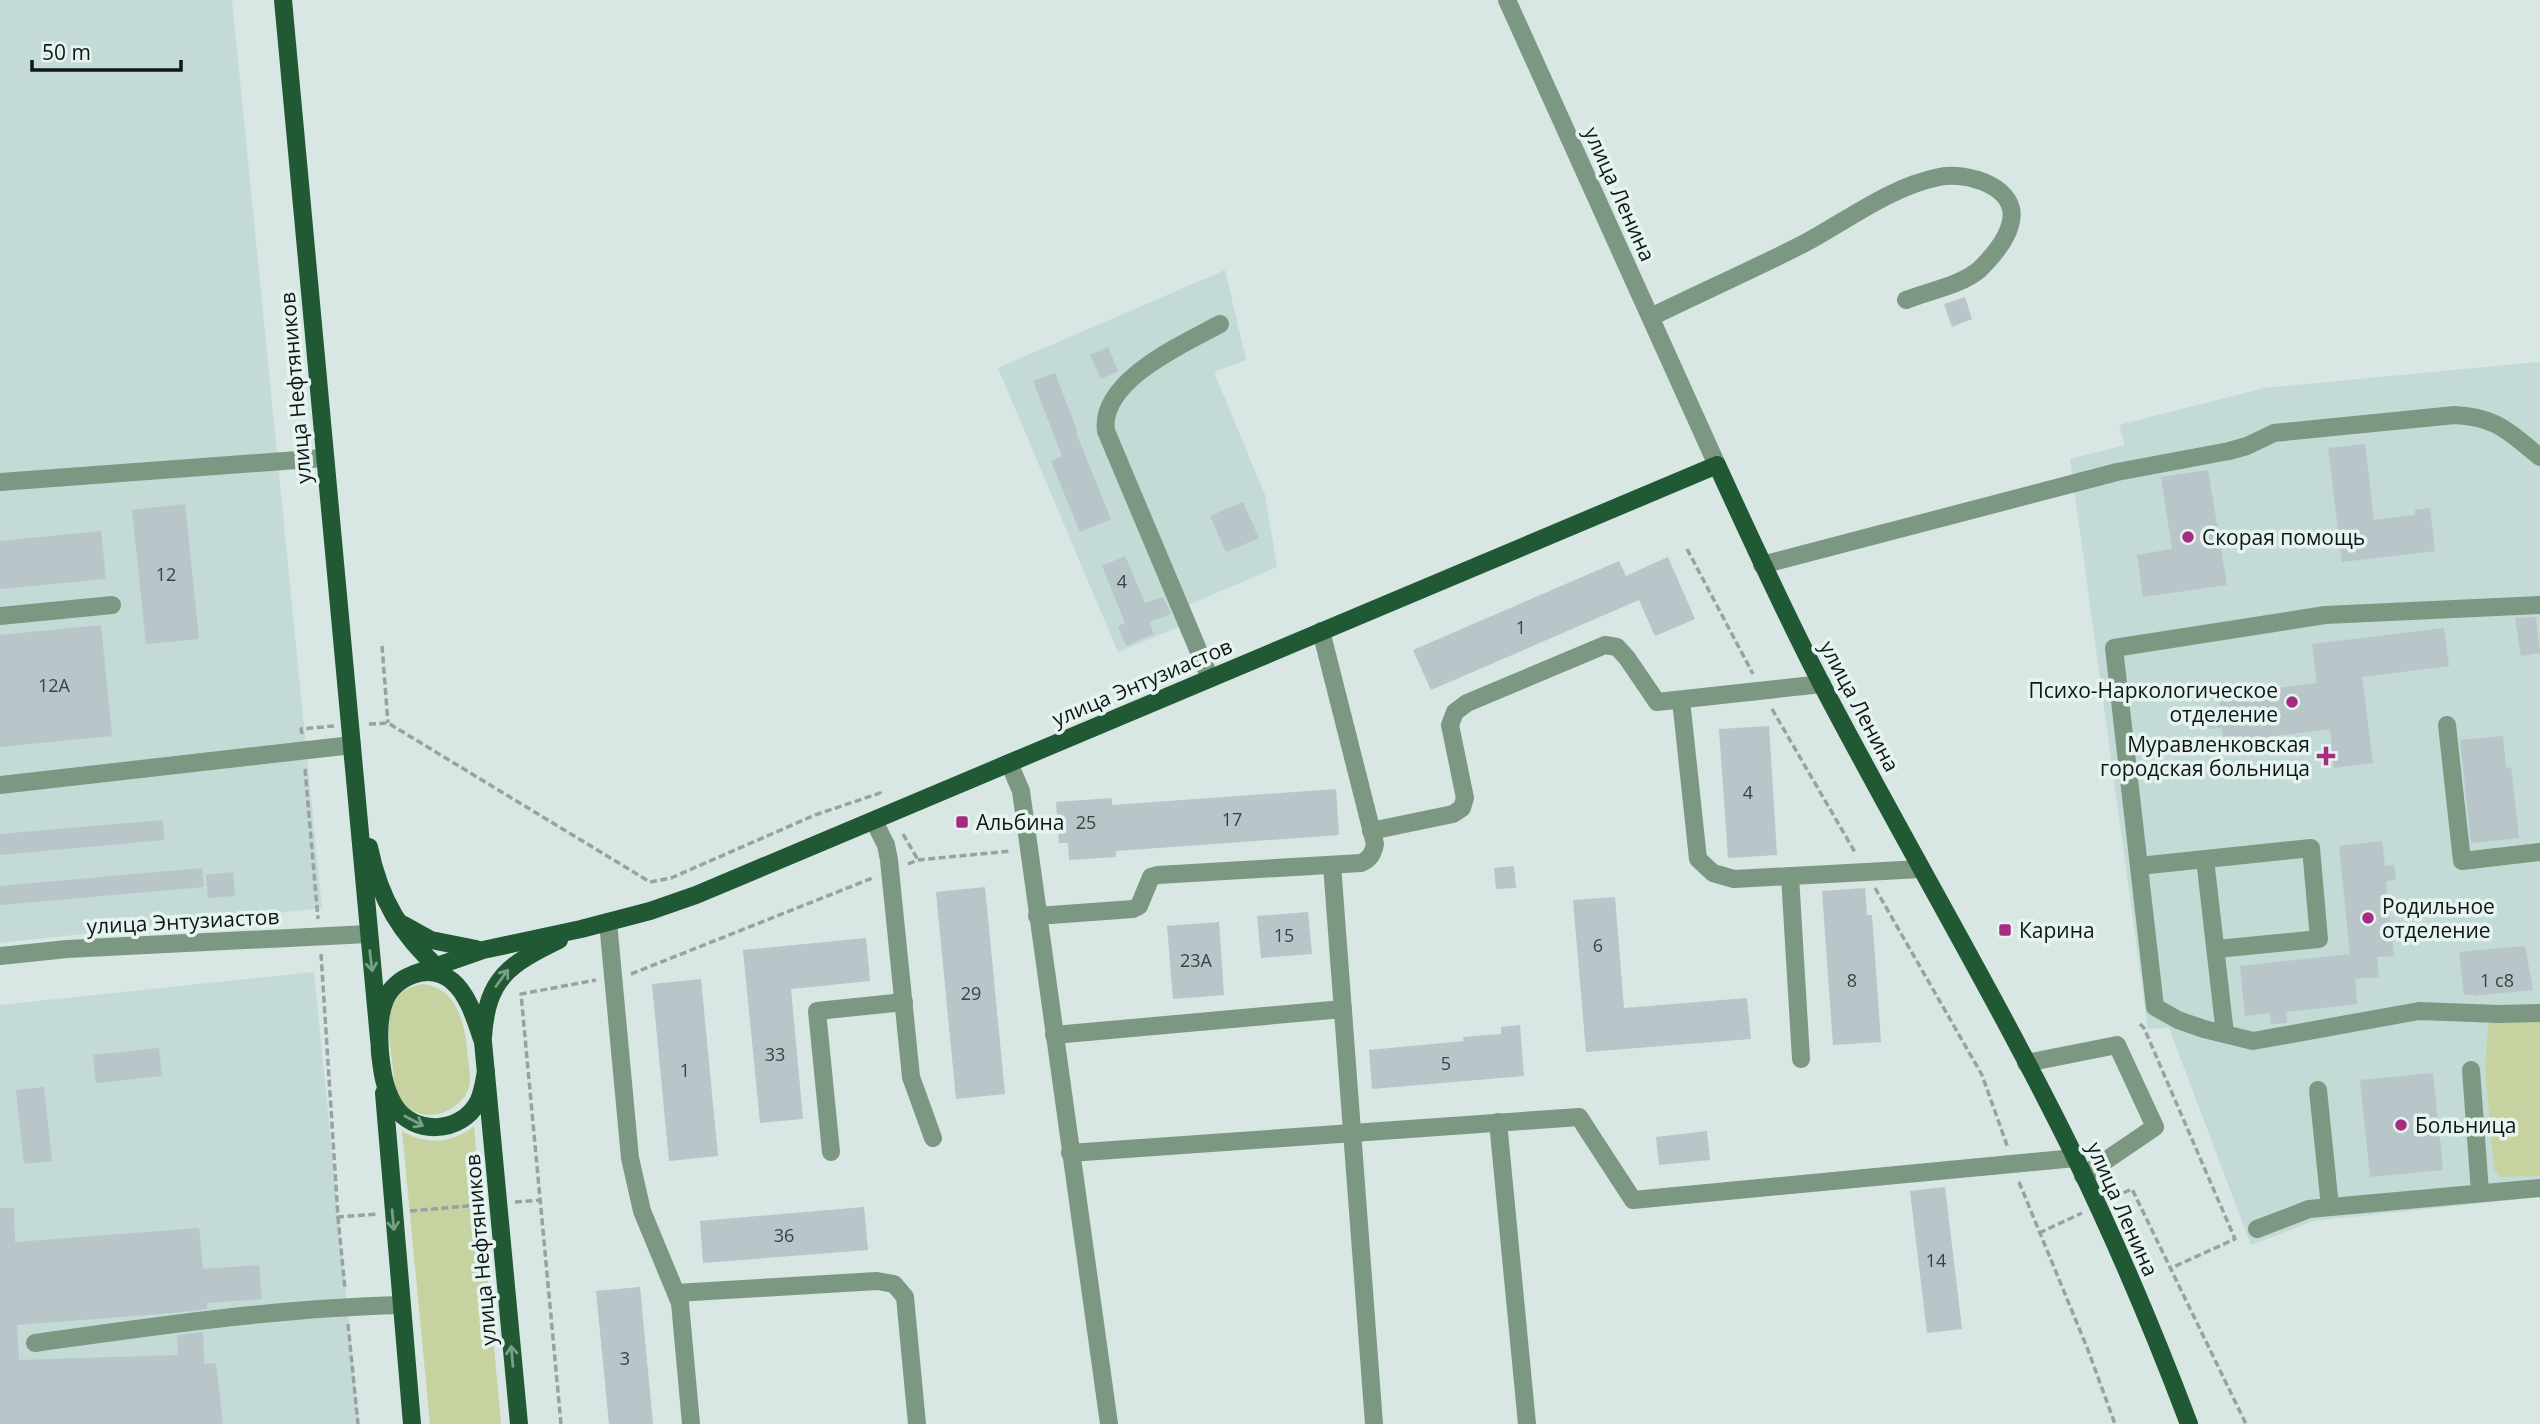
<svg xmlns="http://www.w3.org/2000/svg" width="2540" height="1424" font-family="'Open Sans',sans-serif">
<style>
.built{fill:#c3dad6}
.green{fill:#c6d3a0}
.building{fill:#b8c5c9}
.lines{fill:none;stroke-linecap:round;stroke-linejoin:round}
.path{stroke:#98a3a1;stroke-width:3.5;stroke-dasharray:7 3.5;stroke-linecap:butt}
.minor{stroke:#7c9882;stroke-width:18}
.major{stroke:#215934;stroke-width:18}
.oneway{stroke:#799f89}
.poi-dot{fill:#a72c80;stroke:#e5f4f1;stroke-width:2.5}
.labels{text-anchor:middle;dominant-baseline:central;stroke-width:7;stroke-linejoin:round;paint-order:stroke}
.number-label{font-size:18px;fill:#3b4242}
.street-label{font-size:21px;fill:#111615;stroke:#e5f4f1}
.poi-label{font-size:21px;fill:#111615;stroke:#e5f4f1;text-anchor:start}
</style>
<rect width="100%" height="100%" fill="#d8e6e4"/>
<!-- built -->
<g class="built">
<path d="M0,0h232l90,908 -322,35z"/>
<path d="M1225,270l21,90 -32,12 51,123 12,72 -89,38 6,16 -76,31 -120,-284z"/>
<path d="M2537,362l3,2v833l-227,24 -62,24 -82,-217 -21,1 -78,-570 55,-14 -6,-20 145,-37z"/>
<path d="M314,972l45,452h-359v-419z"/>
</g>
<!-- green -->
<g class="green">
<path d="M423,984c37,5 42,43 45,74 1,11 4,22 0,32 -11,25 -47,35 -66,12 -9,-11 -8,-28 -10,-41 -4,-32 -11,-70 31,-77z"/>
<path d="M2540,1015v161l-40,1 -6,-8 -9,-103 4,-46z"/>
<path d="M474,1126l27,298h-71l-28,-293c24,14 50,13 72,-5z"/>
</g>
<!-- building -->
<g class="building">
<path d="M1965,297l7,22 -20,8 -8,-23z"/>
<path d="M1108,347l10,24 -17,8 -11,-24z"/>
<path d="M1055,373l23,60h-2l35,86 -31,13 -29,-71 11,-5 -29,-75z"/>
<path d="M2365,444l9,76 41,-5v-5l15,-2 5,43 -93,11 -14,-114z"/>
<path d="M2208,470l19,115 -84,12 -6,-42 35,-6 -11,-72z"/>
<path d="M1243,502l16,36 -33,14 -16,-36z"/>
<path d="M185,504l14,135 -53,5 -14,-134z"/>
<path d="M101,531l5,48 -106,10v-48z"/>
<path d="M1125,556l20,47 18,-6 8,17 -22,8 5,12 -28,12 -8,-20 7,-3 -23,-57z"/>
<path d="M1668,557l27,62 -40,17 -16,-36 -208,90 -18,-40 206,-89 7,15z"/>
<path d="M2536,617l4,36 -19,3 -6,-38z"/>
<path d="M101,625l11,111 -112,11v-112z"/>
<path d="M2444,628l5,38 -87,11 11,86 -39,5 -4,-39 -106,13 -2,-14 -14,1 -2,-20 14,-2 -1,-11 98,-13 -5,-39z"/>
<path d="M1769,726l8,129 -49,3 -9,-129z"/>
<path d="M2503,736l3,32 5,-1 8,71 -48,5 -11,-103z"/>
<path d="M1336,789l3,46 -223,16v6l-47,3 -1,-17h-9l-3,-41 56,-4v7z"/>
<path d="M163,820l1,20 -164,15v-21z"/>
<path d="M2382,841l3,25 9,-1 2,15 -10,1 8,75 -17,1 2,20 -24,2 2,25 -71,8 1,11 -16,1 -1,-11 -25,3 -5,-50 110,-12 -11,-108z"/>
<path d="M1514,866l2,22 -20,1 -2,-21z"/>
<path d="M202,868l2,19 -204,18v-19z"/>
<path d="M233,872l2,24 -27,2 -2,-23z"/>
<path d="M985,887l20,207 -49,5 -20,-207z"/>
<path d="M1865,888l2,27h5l9,127 -48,3 -11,-154z"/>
<path d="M1615,897l9,111 123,-10 4,41 -165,13 -13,-152z"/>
<path d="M1308,912l4,42 -51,4 -4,-42z"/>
<path d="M1219,922l5,73 -51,4 -6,-73z"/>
<path d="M866,938l4,43 -79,8 12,130 -43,4 -17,-173z"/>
<path d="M2525,946l8,44 -60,6v-2l-9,1 -5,-43z"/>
<path d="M701,979l17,177 -49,5 -17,-177z"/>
<path d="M1520,1025l4,51 -152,13 -3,-39 95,-9 -1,-4 38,-3v-7z"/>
<path d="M159,1048l3,28 -66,7 -3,-28z"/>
<path d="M2433,1073l10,97 -73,7 -10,-97z"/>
<path d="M44,1087l8,74 -28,3 -8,-74z"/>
<path d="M1707,1131l3,29 -51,5 -3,-28z"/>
<path d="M1945,1187l17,142 -35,4 -17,-142z"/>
<path d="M864,1207l4,43 -165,13 -3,-42z"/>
<path d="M0,1208h14l1,34 184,-14 4,41 56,-4 3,34 -55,4v6l-35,4 -155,12 2,35 159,-5 -1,-20 26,-3 1,32 12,-1 7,61h-223z"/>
<path d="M640,1287l13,137h-44l-13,-133z"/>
</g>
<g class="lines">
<!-- path -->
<g class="path">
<path d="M1687,549l66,125"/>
<path d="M382,646l6,77"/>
<path d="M1772,709l84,145"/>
<path d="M369,724l19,-1 262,159 21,-4 144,-63 65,-22 2,4"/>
<path d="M302,734l-1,-5 33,-3"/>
<path d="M305,769l13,150"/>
<path d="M903,834l15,26"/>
<path d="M908,864l10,-4 93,-9"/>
<path d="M1875,888l107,187 26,73"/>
<path d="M321,954l17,263 40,-3"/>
<path d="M631,974l244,-97"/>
<path d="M2140,1024l4,4 91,211 -64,29"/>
<path d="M2019,1182l69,168 27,74"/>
<path d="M2114,1197l18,-8 114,235"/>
<path d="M515,1202l26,-2"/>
<path d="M410,1211l69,-6"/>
<path d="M338,1217l7,72"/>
<path d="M2039,1233l43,-20"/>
<path d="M348,1324l10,100"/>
<path d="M561,1424l-40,-430 75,-14"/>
</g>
<!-- minor -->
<g class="minor">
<path d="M1507,0l210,465"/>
<path d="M1651,317c51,-25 103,-48 154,-74 43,-23 85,-56 134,-66 27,-6 83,10 71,48 -4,16 -19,33 -30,44 -18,16 -51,22 -74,31"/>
<path d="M0,482l324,-24"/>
<path d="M1762,565l355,-93 112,-21 18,-5 27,-13 181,-18c42,2 54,17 85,42"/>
<path d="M2540,605l-215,10 -211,33 41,359 23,13 26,9 49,12 166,-30 80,3 41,-1"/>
<path d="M0,616l112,-11"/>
<path d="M1210,678l-104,-247c-7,-50 77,-87 114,-107"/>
<path d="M1681,700l17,159 15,14 21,6 187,-10"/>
<path d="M2447,725l15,136 78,-9"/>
<path d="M1009,763l12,28 88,633"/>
<path d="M0,785l352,-40"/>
<path d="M874,821l12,24 3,15 22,217 22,61"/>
<path d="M1371,831l82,-17 9,-6 3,-10 -15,-73 5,-13 12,-9 138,-58 12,2 10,11 30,44 165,-18"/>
<path d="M2205,859l20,175"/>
<path d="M1332,865l42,559"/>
<path d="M2139,866l172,-18 8,91 -102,10"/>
<path d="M1790,876l11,183"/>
<path d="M1037,916l96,-7 6,-3 12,-29 7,-2 203,-12c9,-4 12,-9 14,-19l-54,-213"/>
<path d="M608,922l22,236 12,53 38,92 11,121"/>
<path d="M0,956l67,-7 301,-15"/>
<path d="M1054,1035l289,-26"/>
<path d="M2026,1063l91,-18 38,82 -72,49"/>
<path d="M2471,1070l9,122"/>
<path d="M2318,1090l12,117"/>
<path d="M1498,1122l29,302"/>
<path d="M831,1152l-14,-141 87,-9"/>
<path d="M1070,1153l509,-36 54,83 442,-42"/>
<path d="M2257,1229l52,-20 231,-21"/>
<path d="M676,1293l201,-12 17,3 11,13 12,127"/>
<path d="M35,1343c122,-17 243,-35 366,-38"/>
</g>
<!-- major -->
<g class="major">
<path d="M283,0l96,1039"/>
<path d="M369,847c11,54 32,87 72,124"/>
<path d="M404,925l27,15 45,9"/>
<path d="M414,974l69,-24 98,-21 69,-18 46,-16 1021,-430c34,74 67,147 104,218 83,159 175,313 254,474 42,87 80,177 114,267"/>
<path d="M483,1037c4,-60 27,-73 76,-97"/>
<path d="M486,1071c-2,10 -3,22 -8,31 -17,32 -65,34 -84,3 -10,-17 -12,-34 -14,-52 -1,-17 -2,-36 5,-53 10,-24 45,-38 67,-19 17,14 24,41 31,61l36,382"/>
<path d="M384,1093l28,331"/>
</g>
</g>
<!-- one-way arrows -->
<defs><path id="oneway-shaft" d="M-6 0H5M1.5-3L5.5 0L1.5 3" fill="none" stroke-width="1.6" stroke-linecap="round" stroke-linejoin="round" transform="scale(1.75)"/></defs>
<g class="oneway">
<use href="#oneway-shaft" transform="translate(371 961) rotate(83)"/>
<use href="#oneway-shaft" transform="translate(502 978) rotate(-54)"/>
<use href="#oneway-shaft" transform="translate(414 1121) rotate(28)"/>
<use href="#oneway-shaft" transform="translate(393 1220) rotate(85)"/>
<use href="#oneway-shaft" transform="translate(512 1356) rotate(-95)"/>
</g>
<!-- markers -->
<g class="poi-dot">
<circle cx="2188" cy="537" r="7"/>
<circle cx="2292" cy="702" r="7"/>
<path d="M2322.5 745.5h7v7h7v7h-7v7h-7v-7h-7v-7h7z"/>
<rect x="955" y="815" width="14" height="14" rx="3.5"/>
<circle cx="2368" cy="918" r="7"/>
<rect x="1998" y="923" width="14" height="14" rx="3.5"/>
<circle cx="2401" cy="1125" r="7"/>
</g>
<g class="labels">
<!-- number labels -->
<g class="number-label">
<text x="166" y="574">12</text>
<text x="1122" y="581">4</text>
<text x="1521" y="627">1</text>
<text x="54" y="685">12А</text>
<text x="1748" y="792">4</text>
<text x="1232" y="819">17</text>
<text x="1086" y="822">25</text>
<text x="1284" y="935">15</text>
<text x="1598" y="945">6</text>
<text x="1196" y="960">23А</text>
<text x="1852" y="980">8</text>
<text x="2497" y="980">1 с8</text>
<text x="971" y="993">29</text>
<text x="775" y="1054">33</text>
<text x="1446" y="1063">5</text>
<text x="685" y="1070">1</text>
<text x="784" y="1235">36</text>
<text x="1936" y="1260">14</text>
<text x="625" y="1358">3</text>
</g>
<!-- street labels -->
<g class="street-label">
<text transform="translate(1620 194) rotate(66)">улица Ленина</text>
<text transform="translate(295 388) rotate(-95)">улица Нефтяников</text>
<text transform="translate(1142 682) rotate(-23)">улица Энтузиастов</text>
<text transform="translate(1860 706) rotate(62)">улица Ленина</text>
<text transform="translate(183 921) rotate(-3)">улица Энтузиастов</text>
<text transform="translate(2123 1209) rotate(66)">улица Ленина</text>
<text transform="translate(480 1250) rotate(-95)">улица Нефтяников</text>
</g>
<!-- poi labels -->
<g class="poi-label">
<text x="2202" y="537">Скорая помощь</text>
<text x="2278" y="690" text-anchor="end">Психо-Наркологическое<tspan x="2278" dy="24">отделение</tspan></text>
<text x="2310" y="744" text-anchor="end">Муравленковская<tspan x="2310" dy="24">городская больница</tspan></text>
<text x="976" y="822">Альбина</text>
<text x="2382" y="906">Родильное<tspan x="2382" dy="24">отделение</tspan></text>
<text x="2019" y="930">Карина</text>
<text x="2415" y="1125">Больница</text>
</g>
</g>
<!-- scale -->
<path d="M32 60v10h149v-10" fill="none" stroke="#111615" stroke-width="3.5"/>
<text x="42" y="60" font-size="21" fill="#111615" stroke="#e5f4f1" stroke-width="5" paint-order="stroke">50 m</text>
</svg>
